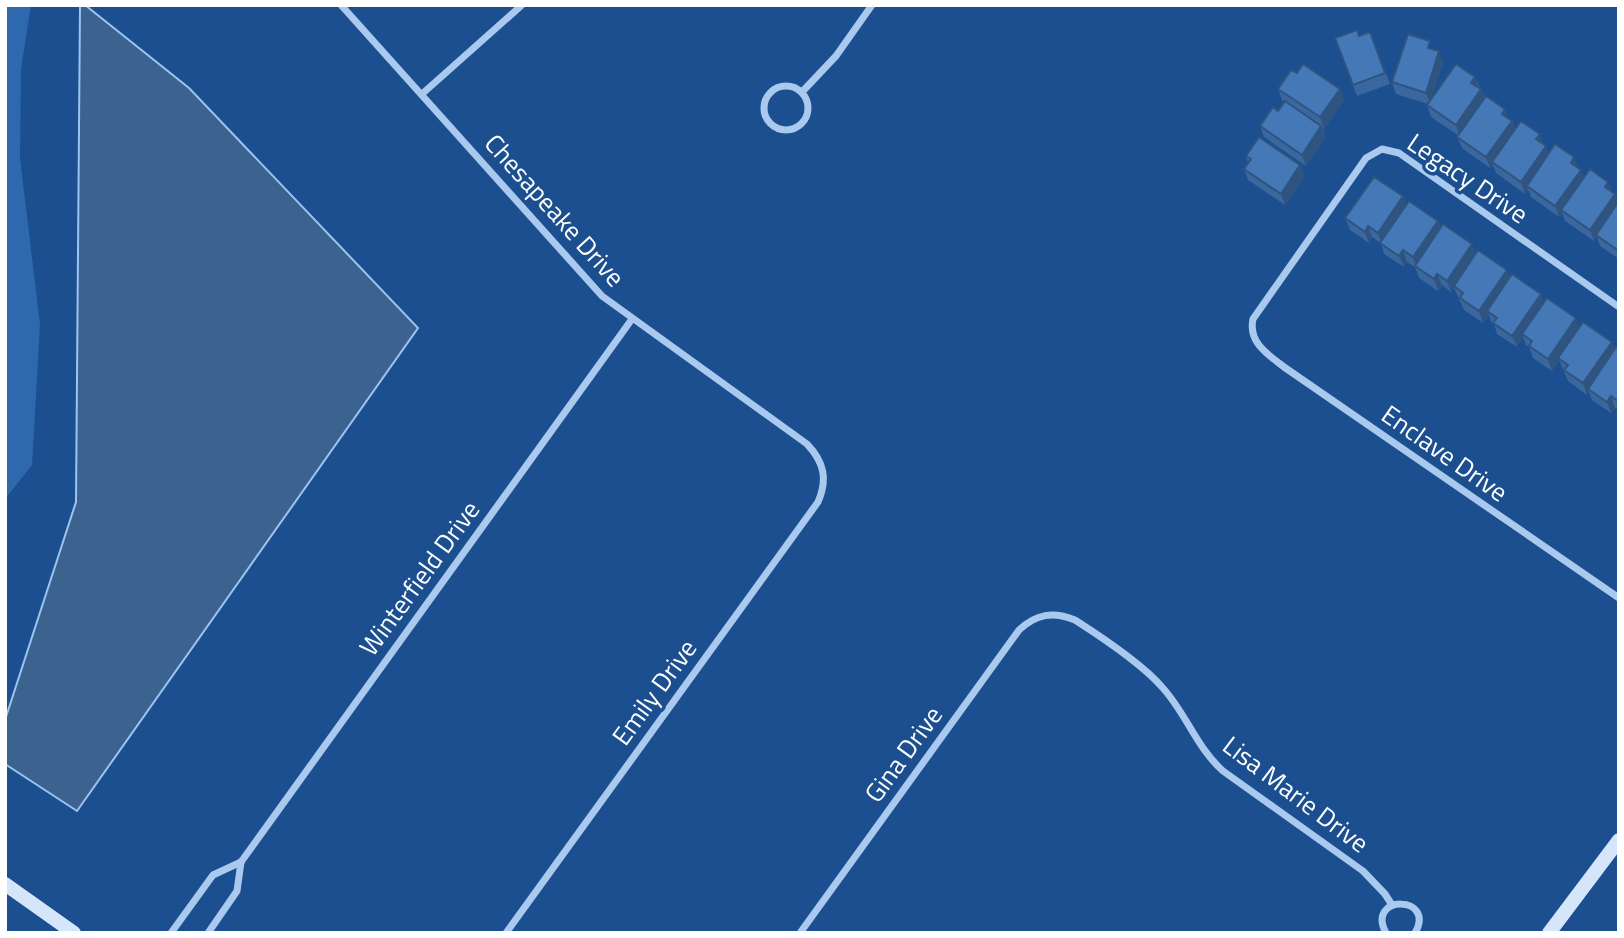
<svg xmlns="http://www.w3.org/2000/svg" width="1624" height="938" font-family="'Titillium Web',sans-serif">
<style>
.green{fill:#2e69ad}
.water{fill:#3c6290;stroke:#9cc4f0;stroke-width:2}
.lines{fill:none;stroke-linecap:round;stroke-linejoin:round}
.minor{stroke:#a9c9ee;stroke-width:7}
.secondary{stroke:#d6e6fa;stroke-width:14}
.wall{fill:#3a679d}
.shaded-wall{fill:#305480}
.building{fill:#4478b7;stroke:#305480;stroke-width:2}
.labels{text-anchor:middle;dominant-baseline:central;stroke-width:7;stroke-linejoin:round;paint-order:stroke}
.street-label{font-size:26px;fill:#fff;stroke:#1b4f8f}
</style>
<rect width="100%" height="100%" fill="#1b4f8f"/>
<!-- green -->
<path class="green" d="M5,5h26l-10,64 -1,89 20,166 -8,141 -27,34z"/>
<!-- water -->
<path class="water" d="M80,5h5l104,83 229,240 -341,483 -72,-47v-44l71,-218z"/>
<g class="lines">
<!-- minor -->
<g class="minor">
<path d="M341,5l261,291 205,148c17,18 21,35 11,58l-312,431"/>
<circle cx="786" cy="108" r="22"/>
<path d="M802,92l34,-36 36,-51"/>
<path d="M422,94l100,-89"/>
<path d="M1619,307l-220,-154 -17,-4 -16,9 -113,161c-5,23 14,35 31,48l335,231"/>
<path d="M171,933l42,-58 28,-13"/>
<path d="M208,933l29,-42 4,-29 391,-543"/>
<path d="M800,933l219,-303c17,-16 34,-19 56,-10 25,16 68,45 87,67 24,26 34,60 61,84l140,100 22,23 7,11"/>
<path d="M1386,933c-21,-39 51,-38 29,0"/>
</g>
<!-- secondary -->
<g class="secondary">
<path d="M5,884l69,49"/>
<path d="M1549,933l70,-93"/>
</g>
</g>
<!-- wall -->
<g class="wall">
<path d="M1370,32l20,52 -33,12 -22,-58 24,-2z"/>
<path d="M1433,49l10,13 -12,38 44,-23 10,21 27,23 3,8 28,15 6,10 29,14 6,9 24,5 4,10 3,2 3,9 1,-2v58l-19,-13 -3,-9 -3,4 -29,-20 -3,-8 -3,4 -28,-20 -3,-8 -3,5 -29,-21 -3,-8 -3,3 -28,-20 -5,-11 2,-1 -28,-19 -4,-12 1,-1 -32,-10 -4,-12z"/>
<path d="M1297,73l43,16 4,11 -20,29 -2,-2 4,10 -20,29 -42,-29 -4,-11 18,-15 6,-9 -2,-2 -4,-11z"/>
<path d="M1246,156l59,20 -20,29 -37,-25 -4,-11 4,-6z"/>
<path d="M1403,196l3,9 32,16 3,7 69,49 34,25 35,25 33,15 3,8 4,-1v61l-4,-2 -4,5 -19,-13 -3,-8 -2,3 -19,-14 -9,-21 -7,11 -19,-13 -4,-11 -3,-2 -3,-8 -6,10 -20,-13 -3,-10 -3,-2 -2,-7 -6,8 -19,-13 -10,-22 -3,4 -9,-7 -4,6 -19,-13 -4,-11 -8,-5 -3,5 -20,-13 -3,-11 -9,-6 -3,6 -19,-13 -5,-12z"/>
</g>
<!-- shaded-wall -->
<g class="shaded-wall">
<path d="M1439,51l4,11 -13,42 -4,-11z"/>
<path d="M1475,77l4,12 -8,-6z"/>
<path d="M1340,89l4,11 -20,29 -4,-12z"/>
<path d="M1481,89l4,12 -25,36 -4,-12z"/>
<path d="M1505,109l4,11 -7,-6z"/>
<path d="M1512,121l4,11 -24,30 1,3 -3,3 -4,-11z"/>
<path d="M1321,126l5,11 -20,29 -4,-11z"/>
<path d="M1540,134l4,11 -8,-6z"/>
<path d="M1546,146l4,11 -23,29 1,3 -3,5 -4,-12z"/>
<path d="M1574,157l4,12 -7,-6z"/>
<path d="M1300,165l5,11 -20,29 -4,-11z"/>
<path d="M1581,170l4,11 -24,29 1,3 -3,4 -4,-11z"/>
<path d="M1608,182l5,11 -8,-6z"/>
<path d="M1615,194l4,12 -23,29 1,2 -3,4 -4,-11z"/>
<path d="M1403,196l4,12 -25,36 -4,-11z"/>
<path d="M1438,221l4,11 -25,36 -4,-11z"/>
<path d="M1368,226l4,11 -3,6 -4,-11z"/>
<path d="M1472,244l4,12 -25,36 -4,-11z"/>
<path d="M1403,250l4,12 -3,5 -5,-11z"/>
<path d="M1507,270l5,11 -25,30 2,4 -6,8 -4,-12z"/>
<path d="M1437,274l5,11 -4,6 -4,-12z"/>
<path d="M1541,294l4,11 -23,29 1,3 -6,10 -5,-11z"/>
<path d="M1576,318l4,11 -22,29 1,2 -7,11 -4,-12z"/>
<path d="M1612,342l4,11 -28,36 1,3 -2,3 -4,-12z"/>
<path d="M1611,396l4,12 -4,5 -4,-11z"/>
</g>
<!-- building -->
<g class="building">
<path d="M1357,30l2,6 11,-4 15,41 -32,12 -18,-47z"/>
<path d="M1408,34l22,7 -2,7 11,3 -13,42 -34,-11z"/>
<path d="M1303,64l37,25 -20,28 -42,-28 13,-19 6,3z"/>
<path d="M1456,64l19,13 -4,6 10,6 -25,36 -29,-20z"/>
<path d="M1486,96l19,13 -3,5 10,7 -26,36 -29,-20z"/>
<path d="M1285,101l36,25 -19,29 -42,-29 13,-19 5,4z"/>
<path d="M1521,121l19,13 -4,5 10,7 -25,36 -29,-20z"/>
<path d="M1259,137l41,28 -19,29 -37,-25 7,-10 -5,-3z"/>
<path d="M1555,144l19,13 -3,6 10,7 -26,36 -28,-20z"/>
<path d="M1590,169l18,13 -3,5 10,7 -25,36 -29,-20z"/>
<path d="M1374,177l29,19 -25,37 -10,-7 -3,6 -20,-14z"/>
<path d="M1409,201l29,20 -25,36 -10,-7 -4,6 -19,-13z"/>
<path d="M1619,201v50l-23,-16z"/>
<path d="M1443,224l29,20 -25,37 -10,-7 -3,5 -19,-13z"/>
<path d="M1478,250l29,20 -28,41 -19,-13 3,-5 -9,-7z"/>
<path d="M1512,274l29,20 -29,42 -19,-13 4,-5 -10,-7z"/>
<path d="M1547,298l29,20 -28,41 -19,-13 3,-5 -10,-7z"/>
<path d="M1583,322l29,20 -29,41 -19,-13 4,-5 -10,-7z"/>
<path d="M1616,347l3,2v53l-8,-6 -4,6 -19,-13z"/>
</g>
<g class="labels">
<!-- street labels -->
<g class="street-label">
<text transform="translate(1468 178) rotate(34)">Legacy Drive</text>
<text transform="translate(555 210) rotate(48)">Chesapeake Drive</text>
<text transform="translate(1445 453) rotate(35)">Enclave Drive</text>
<text transform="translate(419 578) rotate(-54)">Winterfield Drive</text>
<text transform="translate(654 692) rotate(-54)">Emily Drive</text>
<text transform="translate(903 754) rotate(-54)">Gina Drive</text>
<text transform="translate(1296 794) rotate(37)">Lisa Marie Drive</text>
</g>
</g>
<!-- border -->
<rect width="1624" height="938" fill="none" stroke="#ffffff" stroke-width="14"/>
</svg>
